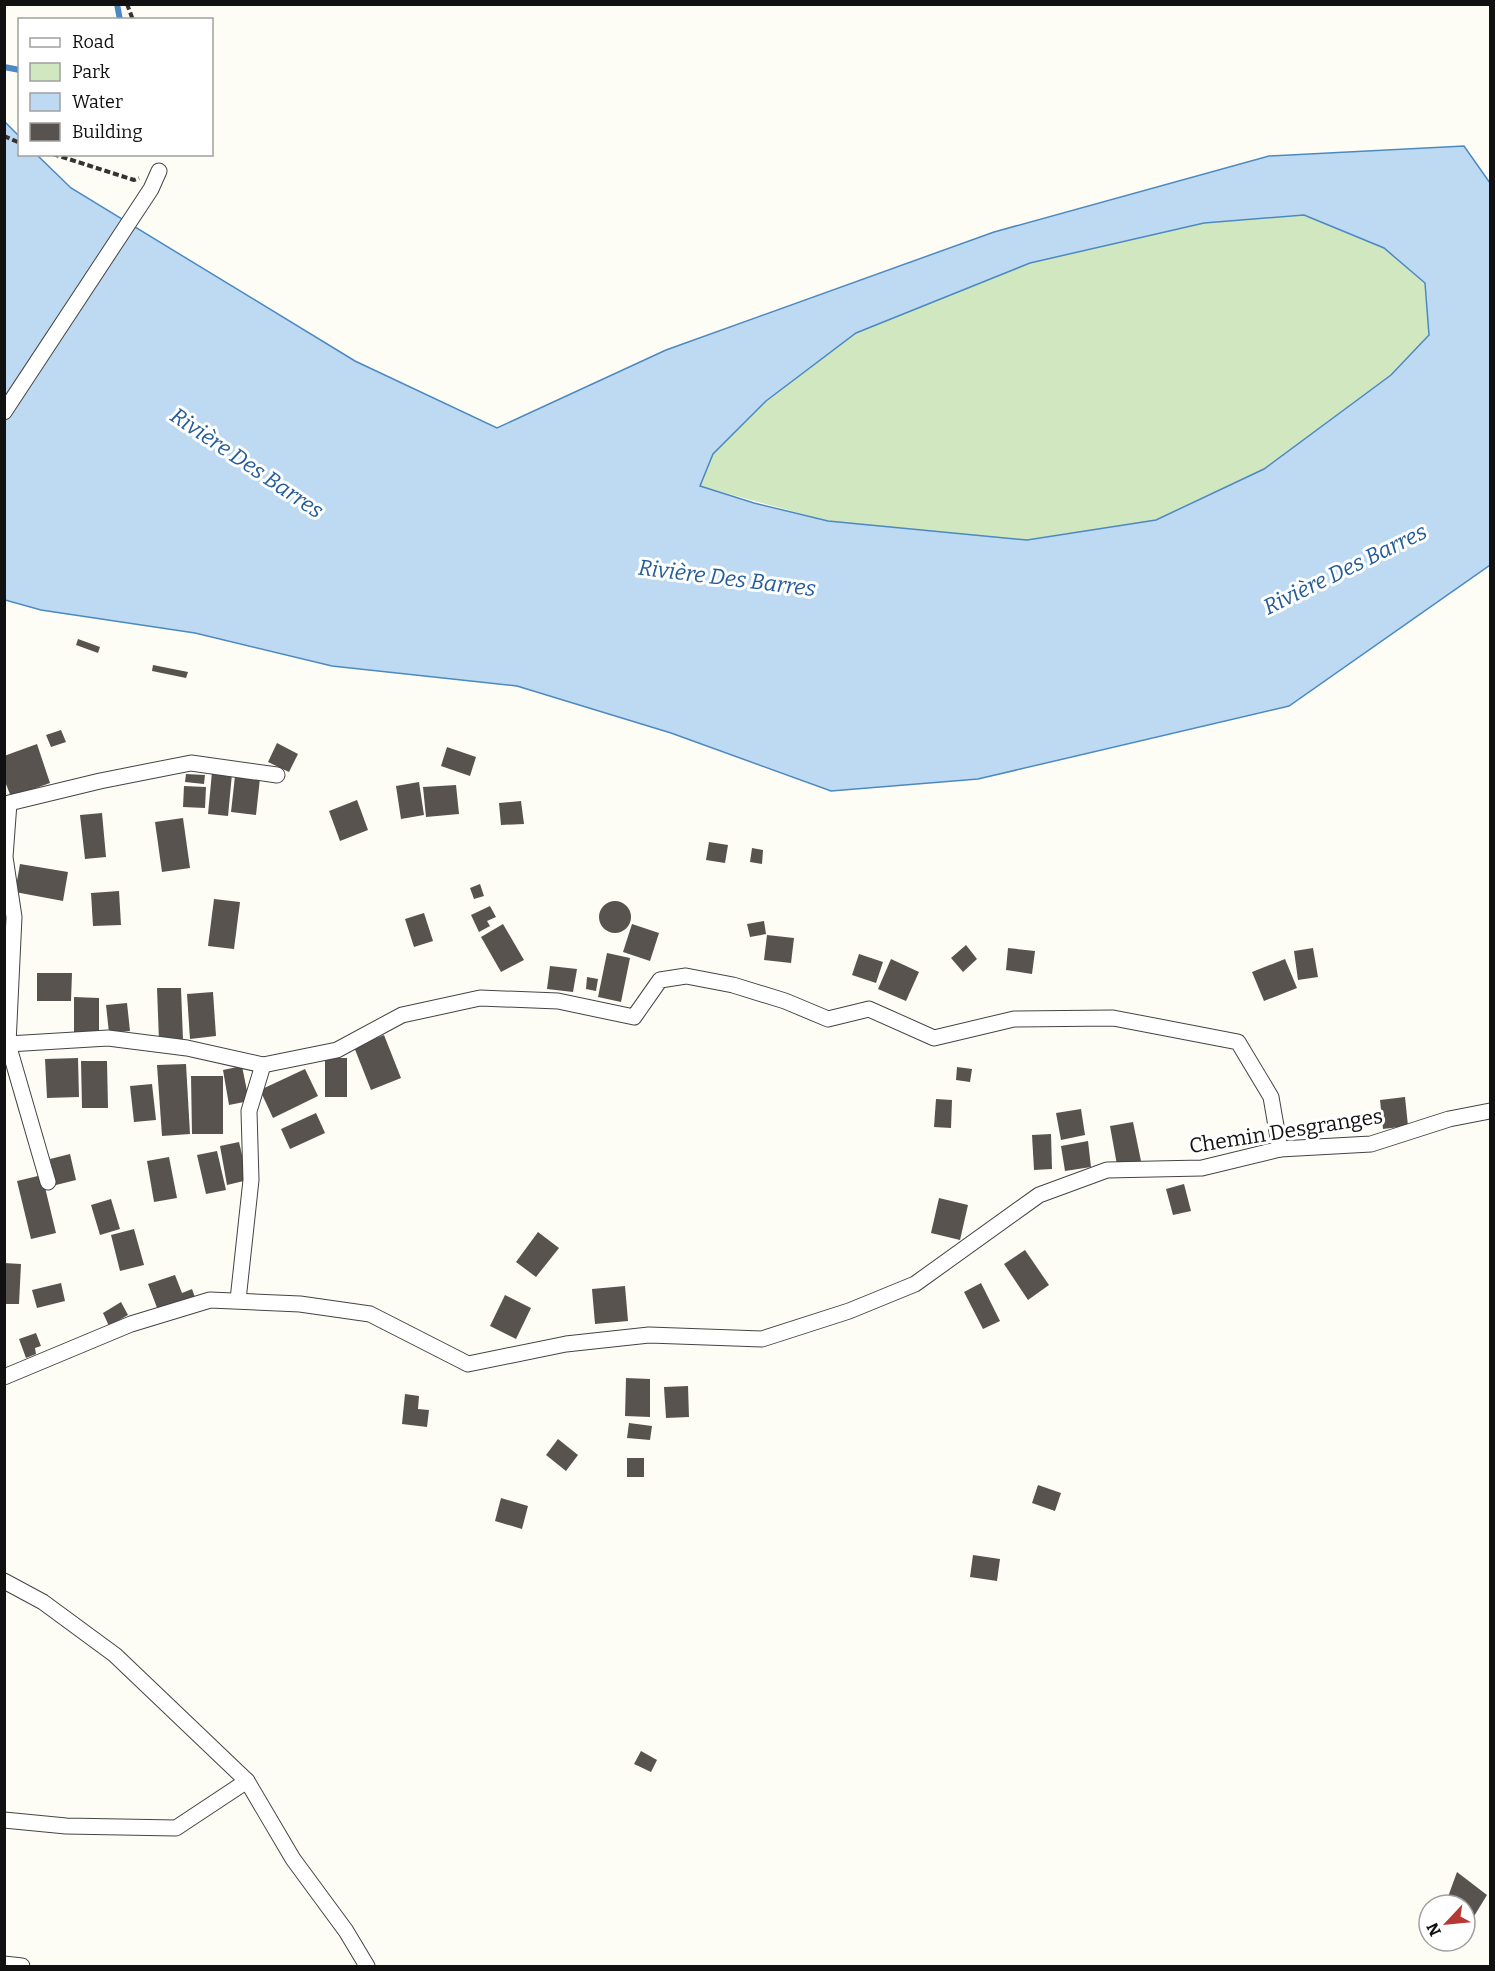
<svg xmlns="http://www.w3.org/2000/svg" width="1495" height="1971" font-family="Bitter,serif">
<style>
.green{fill:#d1e7c0}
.water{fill:#bedaf2;stroke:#4b89c2;stroke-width:1.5;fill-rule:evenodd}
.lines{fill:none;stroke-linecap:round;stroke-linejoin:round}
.stream{stroke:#4b89c2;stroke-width:6}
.building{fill:#58534e}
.minor-casing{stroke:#444;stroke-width:17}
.path{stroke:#333;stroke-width:4;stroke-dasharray:6 3;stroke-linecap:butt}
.minor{stroke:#fff;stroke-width:15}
.labels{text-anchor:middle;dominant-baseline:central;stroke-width:6;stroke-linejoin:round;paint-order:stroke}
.street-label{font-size:21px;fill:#111;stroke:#fff}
.water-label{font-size:22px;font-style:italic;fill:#235c99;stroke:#fff}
</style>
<rect width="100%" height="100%" fill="#fefdf5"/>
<!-- green -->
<path class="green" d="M1304,215l80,33 41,35 4,52 -38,40 -127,94 -108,51 -129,20 -199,-19 -128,-35 13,-32 53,-53 90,-68 174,-70 174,-40z"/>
<!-- water -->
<path class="water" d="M4,121l15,15 1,18 17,1 34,33 284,173 142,67 169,-78 328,-118 275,-76 195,-10 26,37v382l-201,141 -311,73 -147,12 -160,-58 -154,-47 -185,-20 -137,-33 -154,-23 -36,-10zM1304,215l80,33 41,35 4,52 -38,40 -127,94 -108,51 -129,20 -199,-19 -74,-18 -54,-17 13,-32 53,-53 90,-68 174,-70 174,-40z"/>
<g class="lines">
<!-- stream -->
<g class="stream">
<path d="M117,4l3,16"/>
<path d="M4,67l16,3"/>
</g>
</g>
<!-- building -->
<g class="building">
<path d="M78,639l22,8 -2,6 -22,-8z"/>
<path d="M153,665l35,7 -2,6 -34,-7z"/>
<path d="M61,730l5,12 -15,5 -5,-12z"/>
<path d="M277,743l21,11 -9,18 -21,-10z"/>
<path d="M37,744l13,39 -39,14 -7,-18v-23z"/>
<path d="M447,747l29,10 -6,19 -29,-10z"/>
<path d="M212,772l20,2 -4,42 -20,-2z"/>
<path d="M186,774l19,1 -1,9 -19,-2z"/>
<path d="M235,776l25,2 -4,37 -25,-3z"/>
<path d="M419,782l5,33 -23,4 -5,-33z"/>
<path d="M456,785l3,29 -33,3 -3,-30z"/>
<path d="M184,786l22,1 -1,21 -22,-1z"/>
<path d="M357,800l11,30 -28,11 -11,-30z"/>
<path d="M521,801l3,23 -23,1 -2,-22z"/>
<path d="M102,813l4,44 -21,2 -5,-44z"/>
<path d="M183,818l7,50 -28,4 -7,-50z"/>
<path d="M709,842l19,3 -3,18 -19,-3z"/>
<path d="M752,848l11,2 -1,14 -12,-2z"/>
<path d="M20,864l48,8 -5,29 -48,-9z"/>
<path d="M480,884l4,12 -10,3 -4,-11z"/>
<path d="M119,891l2,34 -28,1 -2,-33z"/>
<path d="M214,899l26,3 -6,47 -26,-3z"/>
<circle cx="615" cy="917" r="16"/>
<path d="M490,906l6,11 -9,4 3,5 -11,6 -8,-17z"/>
<path d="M424,913l9,28 -19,6 -9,-28z"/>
<path d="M764,921l2,13 -16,3 -3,-13z"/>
<path d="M503,924l21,36 -23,12 -20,-35z"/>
<path d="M632,924l27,9 -9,28 -27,-9z"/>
<path d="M767,935l27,3 -3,25 -27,-3z"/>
<path d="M966,945l11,14 -14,13 -12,-14z"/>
<path d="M1008,948l27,3 -3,23 -26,-4z"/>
<path d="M1313,948l5,29 -20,3 -4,-29z"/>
<path d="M607,953l23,5 -9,44 -23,-5z"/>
<path d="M859,954l24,8 -7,21 -24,-8z"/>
<path d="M891,959l28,13 -13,29 -28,-12z"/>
<path d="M1285,959l12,29 -33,13 -12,-29z"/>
<path d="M550,966l27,3 -4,23 -26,-3z"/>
<path d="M37,973h35l-1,28h-34z"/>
<path d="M587,977l11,2 -2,12 -10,-2z"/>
<path d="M157,988h24l2,52 -24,1z"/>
<path d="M213,992l3,44 -26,3 -3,-45z"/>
<path d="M74,997l25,1v35l-25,-1z"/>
<path d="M127,1003l3,28 -21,2 -3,-28z"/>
<path d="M384,1035l17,43 -30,12 -17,-43z"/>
<path d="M78,1058l1,39 -32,1 -2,-39z"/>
<rect x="325" y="1058" width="22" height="39"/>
<path d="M81,1061h26l1,47h-26z"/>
<path d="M186,1064l4,70 -28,2 -5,-71z"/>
<path d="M242,1066l7,35 -20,4 -6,-35z"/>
<path d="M957,1067l15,2 -2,13 -14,-2z"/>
<path d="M305,1069l13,27 -45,22 -13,-28z"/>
<path d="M191,1076h32v58h-31z"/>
<path d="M152,1084l4,36 -22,2 -4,-36z"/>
<path d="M1405,1097l3,29 -25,3 -3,-29z"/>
<path d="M936,1099l16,1 -1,28 -17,-1z"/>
<path d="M1081,1109l4,26 -24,5 -5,-27z"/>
<path d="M316,1113l9,20 -35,16 -9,-20z"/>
<path d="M1133,1122l8,39 -24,4 -7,-39z"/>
<path d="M1051,1134l1,35 -18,1 -2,-35z"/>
<path d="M1088,1141l3,26 -26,4 -4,-25z"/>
<path d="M239,1142l9,38 -21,5 -7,-39z"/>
<path d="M217,1151l9,39 -20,4 -9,-39z"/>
<path d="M70,1154l6,26 -20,5 -6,-26z"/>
<path d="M169,1157l8,41 -23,4 -7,-41z"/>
<path d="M42,1175l14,58 -25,6 -14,-58z"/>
<path d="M1184,1184l7,27 -18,4 -7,-26z"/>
<path d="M939,1198l29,7 -8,35 -29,-7z"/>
<path d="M111,1199l9,30 -20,6 -9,-30z"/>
<path d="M134,1229l10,36 -24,6 -9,-36z"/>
<path d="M538,1232l21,16 -23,29 -20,-15z"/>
<path d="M1025,1250l24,35 -21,15 -24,-36z"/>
<path d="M4,1263l17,1 -2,40h-15z"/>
<path d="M175,1275l7,18 10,-4 4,11 -37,13 -11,-29z"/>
<path d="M61,1283l4,18 -28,7 -5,-18z"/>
<path d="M981,1283l19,38 -17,8 -19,-37z"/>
<path d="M625,1286l3,35 -33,3 -3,-35z"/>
<path d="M505,1295l26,13 -15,31 -26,-13z"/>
<path d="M121,1302l7,13 -19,11 -6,-13z"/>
<path d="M36,1333l5,13 -6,2 1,6 -10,4 -7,-19z"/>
<path d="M626,1378l24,1v38l-25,-1z"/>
<path d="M688,1386l1,31 -23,1 -2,-31z"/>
<path d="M405,1394l14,2 -1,13 11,1 -2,17 -25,-3z"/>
<path d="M629,1423l23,3 -2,14 -23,-2z"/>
<path d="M558,1439l20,16 -12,16 -20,-16z"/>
<rect x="627" y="1458" width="17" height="19"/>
<path d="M1038,1485l23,8 -6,18 -23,-8z"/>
<path d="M501,1498l27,8 -6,23 -27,-8z"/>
<path d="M973,1555l27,4 -3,22 -27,-4z"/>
<path d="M641,1751l16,9 -6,12 -17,-8z"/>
<path d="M1457,1872l30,23 -22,36v-26h-20z"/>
</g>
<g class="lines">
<!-- minor casing -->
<g class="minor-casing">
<g id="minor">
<path d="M4,412l147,-223 8,-18"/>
<path d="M4,1050l4,-6 100,-6 79,10 76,17 -14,46 2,69 -13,120"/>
<path d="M263,1065l74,-15 65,-35 78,-17 78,3 76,16 26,-37 26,-4 47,9 52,16 43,18 41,-10 65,29 80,-19 99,-1 125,24 33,55 9,52"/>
<path d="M48,1182l-40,-138 6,-127 -9,-60 4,-54 91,-22 91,-18 86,12"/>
<path d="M4,1377l127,-53 79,-24 90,4 70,10 98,50 98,-20 83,-9 113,4 87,-28 66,-27 124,-89 68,-25 95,-2 78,-19 91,-5 78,-25 41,-8"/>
<path d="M4,1581l39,21 72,53 132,126 46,78 53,72 21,35"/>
<path d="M4,1820l62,6 110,2 71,-47"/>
<path d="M4,1964l18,2"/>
</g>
</g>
<!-- path -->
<g class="path">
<path d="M127,4l6,16"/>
<path d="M4,136l16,7"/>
<path d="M53,154l81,26 5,-2"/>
</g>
<!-- minor -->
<use href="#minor" class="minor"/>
</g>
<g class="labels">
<!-- street labels -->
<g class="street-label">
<text transform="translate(1286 1131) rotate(-9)">Chemin Desgranges</text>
</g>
<!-- water labels -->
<g class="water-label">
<text transform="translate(247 463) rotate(34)">Rivière Des Barres</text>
<text transform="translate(1345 569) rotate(-26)">Rivière Des Barres</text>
<text transform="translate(727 578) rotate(7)">Rivière Des Barres</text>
</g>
</g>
<!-- border -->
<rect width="1495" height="1971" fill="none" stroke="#111111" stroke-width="12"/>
<!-- legend -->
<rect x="18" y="18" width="195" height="138" fill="#ffffff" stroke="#a0a0a0" stroke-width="1.5"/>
<rect x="30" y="38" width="30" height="9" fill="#ffffff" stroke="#a0a0a0" stroke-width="1.5"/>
<text x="72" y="48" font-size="18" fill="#111111">Road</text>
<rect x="30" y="63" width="30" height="18" fill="#d1e7c0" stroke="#a0a0a0" stroke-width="1.5"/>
<text x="72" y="78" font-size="18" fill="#111111">Park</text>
<rect x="30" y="93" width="30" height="18" fill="#bedaf2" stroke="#a0a0a0" stroke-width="1.5"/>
<text x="72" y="108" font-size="18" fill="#111111">Water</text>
<rect x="30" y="123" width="30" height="18" fill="#58534e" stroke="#a0a0a0" stroke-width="1.5"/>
<text x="72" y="138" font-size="18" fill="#111111">Building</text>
<!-- north arrow -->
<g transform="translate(1447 1923) rotate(244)"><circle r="28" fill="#ffffff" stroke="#a0a0a0" stroke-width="1.5"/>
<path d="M0-4.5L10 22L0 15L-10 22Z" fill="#b63833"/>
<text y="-9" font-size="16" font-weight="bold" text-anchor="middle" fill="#111111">N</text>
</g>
</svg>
